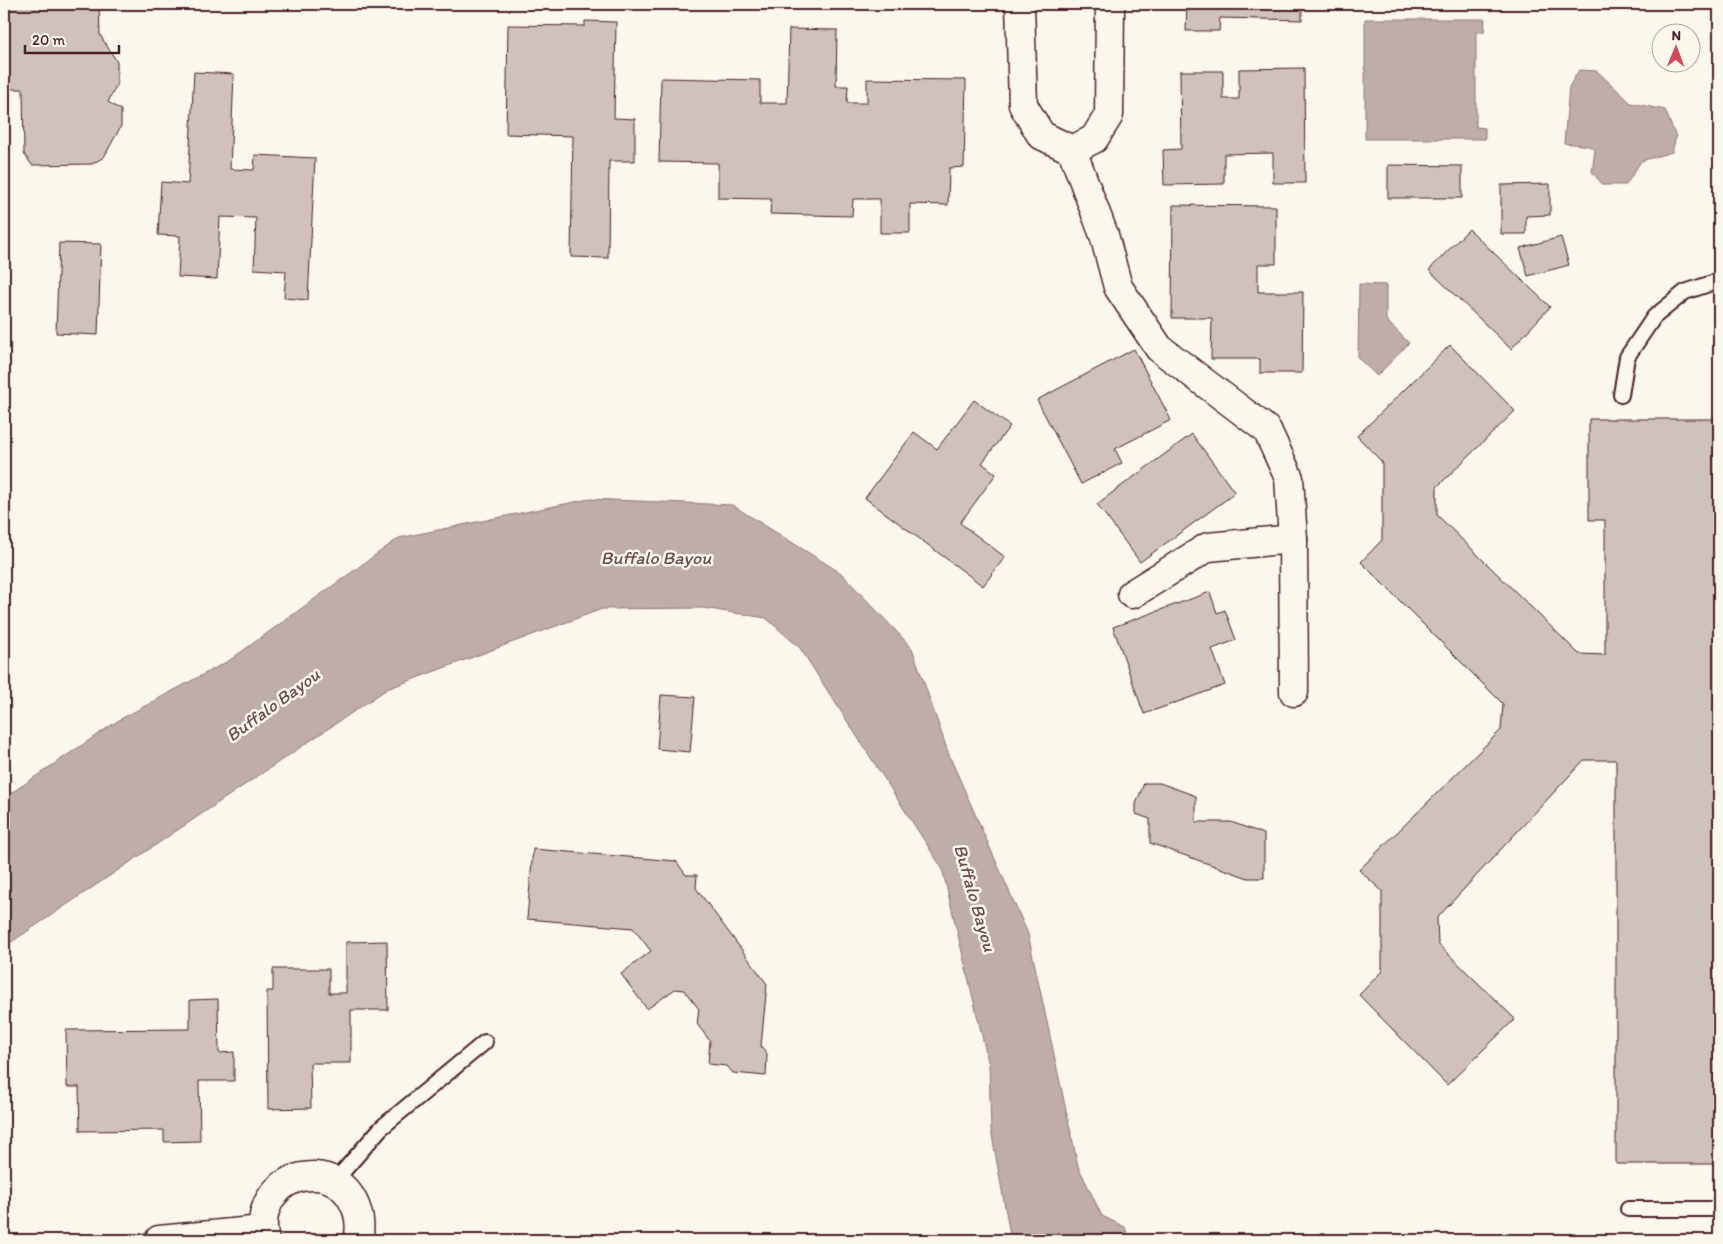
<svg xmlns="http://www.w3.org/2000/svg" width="1723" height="1244" font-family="Itim,sans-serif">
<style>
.water{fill:#bfadaa;stroke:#907477}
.building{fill:#cfc2bc;stroke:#4a1f2b}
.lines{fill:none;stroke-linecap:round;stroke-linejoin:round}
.lane-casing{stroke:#4a1f2b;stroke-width:18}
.street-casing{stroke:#4a1f2b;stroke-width:31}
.lane{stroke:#fbf7ec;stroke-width:14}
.street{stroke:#fbf7ec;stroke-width:28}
.labels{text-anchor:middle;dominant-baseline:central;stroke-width:5;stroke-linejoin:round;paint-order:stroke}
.water-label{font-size:18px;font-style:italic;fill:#6d4a51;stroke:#fbf7ec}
</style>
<rect width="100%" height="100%" fill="#fbf7ec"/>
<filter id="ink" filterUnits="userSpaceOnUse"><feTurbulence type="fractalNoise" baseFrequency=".02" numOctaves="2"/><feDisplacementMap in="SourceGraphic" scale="10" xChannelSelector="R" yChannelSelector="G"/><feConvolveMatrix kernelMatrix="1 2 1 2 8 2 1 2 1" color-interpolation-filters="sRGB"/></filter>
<g filter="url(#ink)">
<!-- water -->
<g class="water">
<path d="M1365,19h120l-1,13h-8v95l9,1v11h-120z"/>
<path d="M1579,70l18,1 34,32 34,7 11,27 -4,15 -31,9 -15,24h-23l-11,-13 3,-22 -6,-4 -25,-3 5,-56z"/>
<path d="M1359,284l27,1v35l23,23 -32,33 -19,-18z"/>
<path d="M589,499l143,6 109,68 71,75 37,107 79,179 50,232 24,50 23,11 4,13h-118l-20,-110 -2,-65 -47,-197 -142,-220 -34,-30 -63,-10 -101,1 -215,80 -383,258v-149l115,-78 111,-60 169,-122z"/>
</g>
<!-- building -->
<g class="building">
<path d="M4,4h95l1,31 17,27v22l-9,18 13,8v16l-17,31 -12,7 -60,1 -8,-11 -1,-65h-19z"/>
<path d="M1187,4h115v16l-82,-2 -1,13h-33z"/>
<path d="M585,21l31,1 -2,96 21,1v42h-26l-1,97 -37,-1 2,-121 -67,-2 2,-109 77,1z"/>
<path d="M789,29l48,1 -1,56h12l-1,17h20v-24l99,1 -2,87 -15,1 -1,37 -38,-1v29h-30v-34h-27l-1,17 -82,-2 1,-15 -53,-1v-35l-59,-1 2,-84 99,2v23h27z"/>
<path d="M1304,68l1,115h-32v-30l-49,1v30l-60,1 -1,-35 18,-1 -1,-78h43v28h16v-30z"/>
<path d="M194,72l40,2 -4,95 24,1 1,-15 60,3 -7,142 -24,-2 2,-27 -32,-2 2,-51 -36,-1 -3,62 -39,-2 2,-41 -22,-1 3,-53 27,2z"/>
<path d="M1388,165l74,1v32h-74z"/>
<path d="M1550,184v31l-24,1v18h-25v-49z"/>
<path d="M1173,205l103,1v58h-18v28h45l-1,81h-42v-14h-49l1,-41h-40z"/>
<path d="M1469,229l81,78 -39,42 -82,-79z"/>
<path d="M1561,237l8,28 -41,11 -8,-28z"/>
<path d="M59,243l42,1 -3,91 -42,-2z"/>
<path d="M1450,345l65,66 -78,76v28l142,139 26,1v-135h-16v-101h130v745h-103v-404h-32l-147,158 1,26 77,75 -68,66 -88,-90 23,-24v-80l-23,-21 142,-140 2,-26 -142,-142 21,-22v-78l-25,-26z"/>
<path d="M1134,349l37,71 -56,29 7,14 -41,21 -44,-84z"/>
<path d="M974,400l36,26 -28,37 14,11 -36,49 45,34 -22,29 -118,-88 49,-66 23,17z"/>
<path d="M1192,434l43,59 -95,69 -43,-58z"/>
<path d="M1210,592l7,21 8,-3 11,30 -24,9 13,36 -81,29 -31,-87z"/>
<path d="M661,695l34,2 -5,55 -33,-3z"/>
<path d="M1144,783h16l36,13v26h35l33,12v44h-16l-98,-35v-24l-14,-5v-10z"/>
<path d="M533,849l143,12 10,14h11l-1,13 71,96 -6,62 6,8 -1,22 -33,-3 -6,-7 -19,-2 2,-23 -13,-17 2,-15 -15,-19 -9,-1 -28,20 -26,-35 30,-23 -18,-23 -106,-9z"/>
<path d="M387,941l1,69h-37v53h-41l1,45 -43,1 -1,-118h6v-22h56v24h17v-51z"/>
<path d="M218,999l1,54 15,-1v29h-35l1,60 -36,1v-12l-84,1 -1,-44h-12l-1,-57 124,-1v-29z"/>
</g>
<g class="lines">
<!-- lane casing -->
<g class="lane-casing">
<g id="lane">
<path d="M1621,395l6,-38 27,-40 31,-25 33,-11"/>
<path d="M334,1182l47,-54 104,-86"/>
<path d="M1628,1209h91"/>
</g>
</g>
<!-- street casing -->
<g class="street-casing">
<g id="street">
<path d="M1020,4l3,101 18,30 31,15 22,-11 15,-24 1,-111"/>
<path d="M1072,150l32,85 14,52 41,61 108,82 22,48 4,61 1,153"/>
<path d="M1132,594l76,-47 85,-8"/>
<path d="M159,1240l104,-10"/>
<path d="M265,1240c-9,-34 14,-65 50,-64 32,1 50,36 43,64"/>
</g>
</g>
<!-- lane -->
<use href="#lane" class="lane"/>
<!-- street -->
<use href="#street" class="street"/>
</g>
</g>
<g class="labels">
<!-- water labels -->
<g class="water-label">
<text x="656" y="558">Buffalo Bayou</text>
<text transform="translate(273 705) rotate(-36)">Buffalo Bayou</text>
<text transform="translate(975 898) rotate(74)">Buffalo Bayou</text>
</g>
</g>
<!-- margin -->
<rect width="1723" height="1244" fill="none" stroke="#fbf7ec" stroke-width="20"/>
<rect x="10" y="10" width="1703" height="1224" fill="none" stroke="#4a1f2b" stroke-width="2" filter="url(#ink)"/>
<!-- north arrow -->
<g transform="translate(1676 48) rotate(1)"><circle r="24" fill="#fbf7ec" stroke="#b4a19f"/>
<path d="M0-4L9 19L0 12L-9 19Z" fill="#d1495b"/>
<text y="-8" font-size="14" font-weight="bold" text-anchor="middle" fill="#4a1f2b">N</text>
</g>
<!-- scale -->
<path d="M25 45v8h94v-8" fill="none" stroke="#4a1f2b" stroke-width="2.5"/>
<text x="32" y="45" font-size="15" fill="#4a1f2b" stroke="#fbf7ec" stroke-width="4" paint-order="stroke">20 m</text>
</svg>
